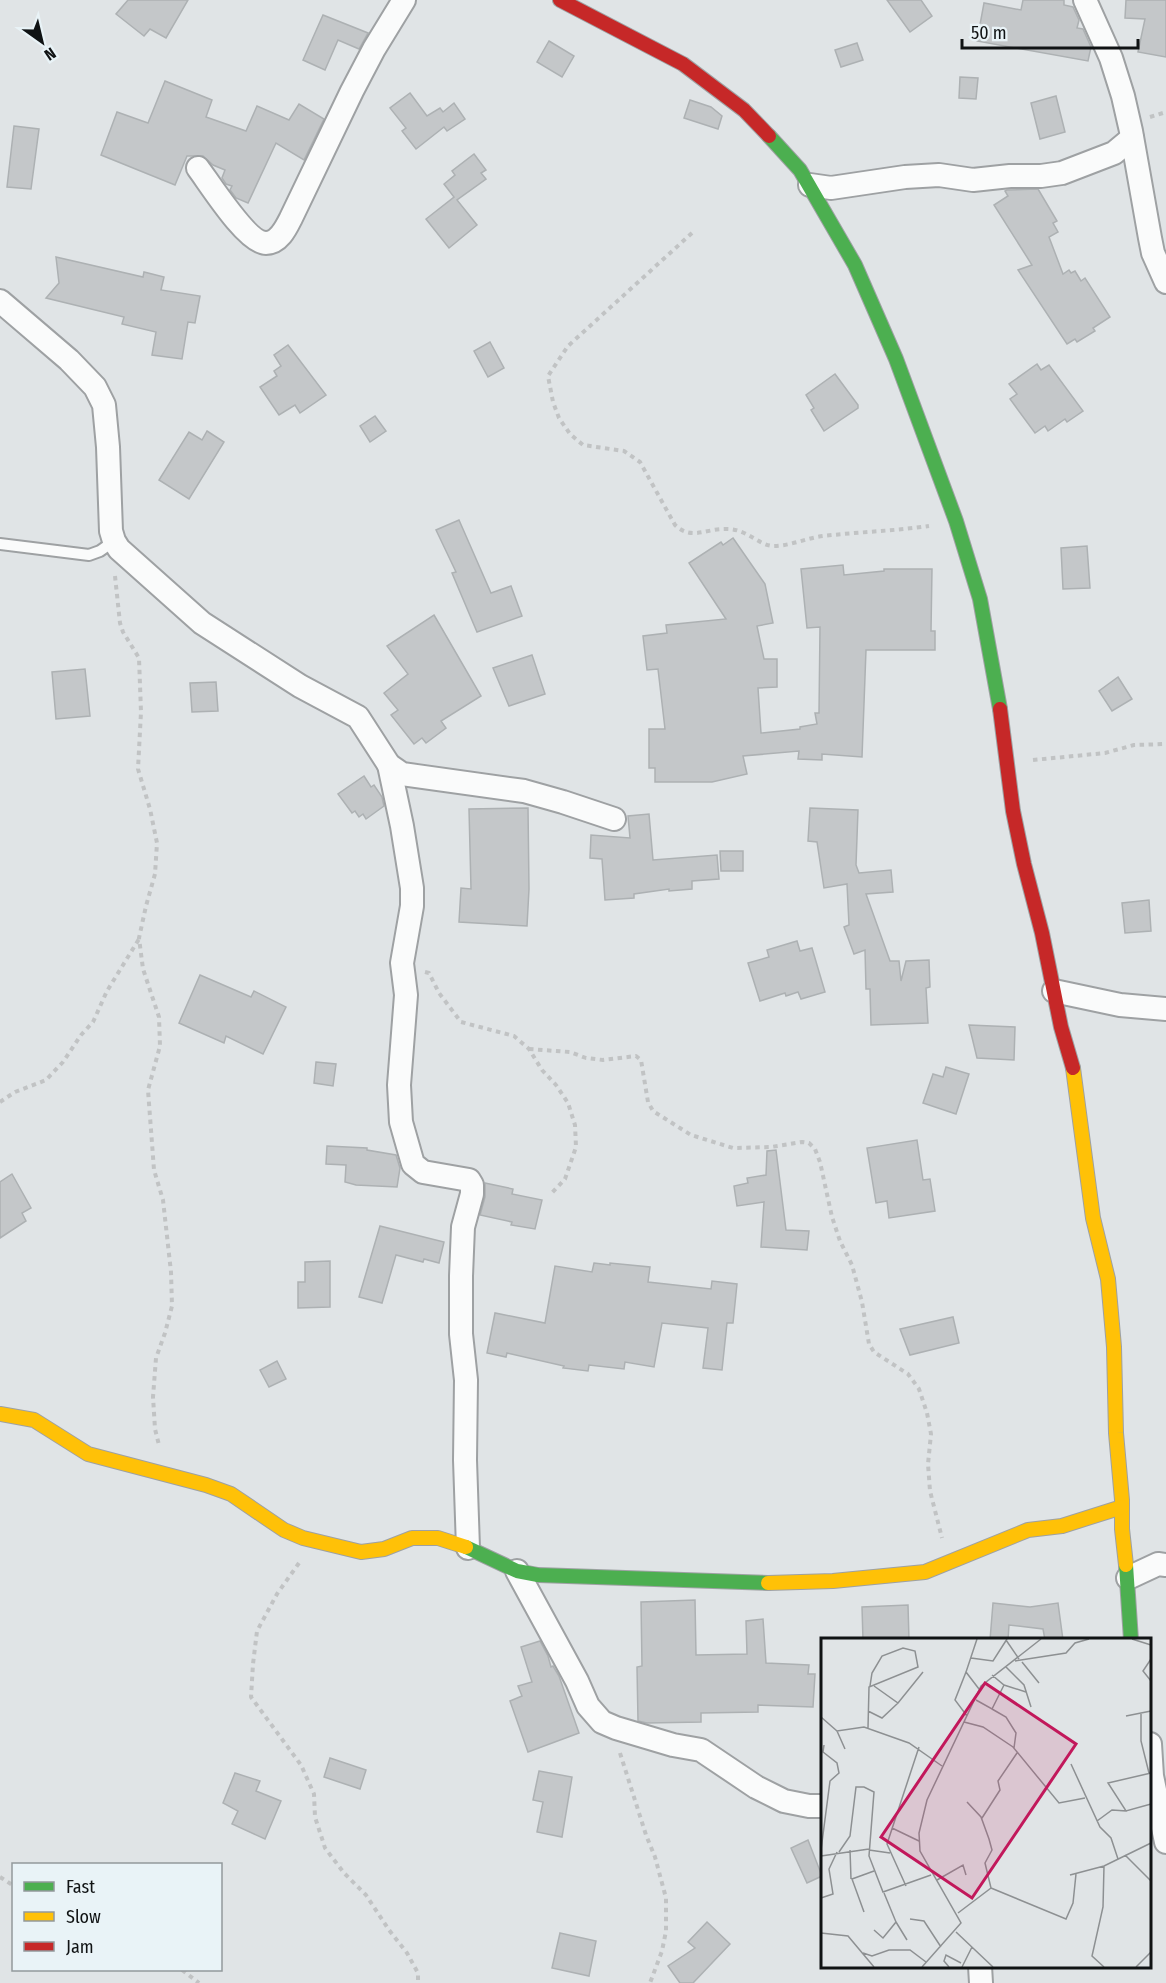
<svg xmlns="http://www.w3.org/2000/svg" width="1166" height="1983" font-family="'Fira Sans Condensed',sans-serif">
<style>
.building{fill:#c4c7c9;stroke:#adb1b3;stroke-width:1.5}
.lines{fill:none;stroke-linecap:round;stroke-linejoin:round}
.lane-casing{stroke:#9ea1a3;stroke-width:14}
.street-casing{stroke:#9ea1a3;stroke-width:26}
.fast-casing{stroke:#9ea1a3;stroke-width:16}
.slow-casing{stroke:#9ea1a3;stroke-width:16}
.jam-casing{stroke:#9ea1a3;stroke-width:16}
.path{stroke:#c1c3c4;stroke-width:4;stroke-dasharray:4.5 4.5;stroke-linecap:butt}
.lane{stroke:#fafbfb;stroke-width:10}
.street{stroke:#fafbfb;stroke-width:22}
.fast{stroke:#4caf50;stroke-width:14}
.slow{stroke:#ffc107;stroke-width:14}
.jam{stroke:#c62828;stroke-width:14}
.inset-road{fill:none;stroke:#8d9092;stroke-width:1.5}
.view{fill:#c2185b;fill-opacity:0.15;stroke:#c2185b;stroke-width:3}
.inset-edge{fill:none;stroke:#101314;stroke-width:3}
</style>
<rect width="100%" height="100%" fill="#e0e4e6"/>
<!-- building -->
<g class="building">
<path d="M128,0h60l-22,38 -16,-9 -6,7 -28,-22z"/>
<path d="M887,0h34l11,16 -22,16z"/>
<path d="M1023,0h41v5l9,2 6,13 -2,8 6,1 8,18 -3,14 -111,-20 7,-38 37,7z"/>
<path d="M1126,0h40v57l-28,-5 7,-33 -20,-1z"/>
<path d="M323,15l45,18 -9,16 -21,-9 -13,30 -22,-10z"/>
<path d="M549,41l25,15 -12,21 -25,-15z"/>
<path d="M857,43l6,17 -22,7 -6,-17z"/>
<path d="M960,77l18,1 -2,21 -17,-1z"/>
<path d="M165,81l47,19 -6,17 40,14 11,-25 32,14 10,-16 25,15 -20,41 -28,-17 -28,60 -12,-5 -6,-8 2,-4 -6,-2 -4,-6 3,-8 -12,-5 -10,-9h-16l-12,29 -74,-30 16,-43 31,11z"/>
<path d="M410,93l17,23 13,-8 3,4 11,-9 11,16 -18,12 -3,-4 -28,22 -14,-18 4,-3 -16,-20z"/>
<path d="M1056,96l9,36 -25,7 -9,-36z"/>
<path d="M690,100l21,7 11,9 -4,13 -34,-11z"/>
<path d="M14,126l25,3 -8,60 -24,-2z"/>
<path d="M474,154l12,16 -5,3 5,6 -29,21 20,25 -28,23 -23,-29 28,-22 -10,-13 11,-9 -3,-4z"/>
<path d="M1038,189l19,32 -4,2 5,9 -9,5 14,37 6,-4 2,3 4,-2 6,10 4,-3 25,39 -17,11 2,3 -18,11 -2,-3 -8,5 -49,-74 14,-5 -38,-60 14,-9 -3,-5 2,-1z"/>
<path d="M56,257l87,20 1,-5 20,5 -3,13 39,6 -5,27 -7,-1 -6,37 -30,-4 4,-23 -34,-8 2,-7 -78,-19 13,-15z"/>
<path d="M490,342l14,26 -16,9 -14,-26z"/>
<path d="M288,345l38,50 -26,18 -5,-8 -16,10 -19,-28 17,-11 -3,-5 7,-5 -7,-11z"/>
<path d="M1037,364l4,6 8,-5 34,46 -16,11 -2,-3 -17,12 -3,-5 -10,7 -25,-34 7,-5 -8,-10z"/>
<path d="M835,374l23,31v3l-34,23 -13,-21 3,-2 -8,-13z"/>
<path d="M375,416l11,15 -16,11 -10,-16z"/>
<path d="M207,431l17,11 -35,57 -30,-19 30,-48 13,8z"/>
<path d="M459,520l32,73 20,-7 11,30 -45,16 -25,-59 4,-1 -20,-42z"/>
<path d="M733,538l32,46 8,39 -16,3 7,33h13v28l-19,1 3,45 39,-4v-2l17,-3 -2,-11h4l1,-86 -13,1 -6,-59 42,-4 1,10 40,-4v-2h48l-1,62h4v19h-69l-4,107 -40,-3v6l-24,-1 1,-8 -56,5 4,18 -35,8h-57v-14h-6v-39h16l-7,-60 -11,1 -4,-34 24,-3 -1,-8 60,-6 -37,-56 32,-21 2,3z"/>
<path d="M1087,546l3,42 -27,1 -2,-41z"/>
<path d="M434,615l47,81 -40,25 5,7 -20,15 -4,-5 -8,6 -23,-29 7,-5 -14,-17 24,-19 -21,-28z"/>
<path d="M532,655l13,39 -36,12 -16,-38z"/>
<path d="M85,669l5,47 -34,3 -4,-47z"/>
<path d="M1118,677l14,22 -20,12 -13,-20z"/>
<path d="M216,682l2,29 -26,1 -2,-29z"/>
<path d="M364,776l7,11 3,-2 8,12 2,9 -18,13 -3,-5 -4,3 -4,-6 -3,2 -14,-19z"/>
<path d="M528,808l1,81 -2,37 -68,-4 2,-34 10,1 -2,-80z"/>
<path d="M810,808l48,2 -2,55 3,8 32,-3 2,22 -27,2 24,67h9l2,20 5,-20 23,-1 1,27 -4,1 2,35 -57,2 -1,-36h-4l-1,-39 -11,4 -10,-27 5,-2 -2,-41 -23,4 -7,-46 -9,-1z"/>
<path d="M649,814l4,46 64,-5 2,24 -27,2v8l-23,2v-2l-35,5v4l-29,2 -3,-41 -12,-1 1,-23 39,3 -2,-22z"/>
<path d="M720,851h23v20h-22z"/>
<path d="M1149,900l2,31 -26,2 -3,-30z"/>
<path d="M797,941l3,10 12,-3 13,44 -24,7 -3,-7 -12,4 -1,-3 -25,8 -12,-38 21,-6 -2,-7z"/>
<path d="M200,975l51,22 3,-6 32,16 -23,47 -37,-18 -2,7 -45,-20z"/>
<path d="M969,1025l46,2 -1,33 -37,-2z"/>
<path d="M316,1062l20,2 -3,22 -19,-3z"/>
<path d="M946,1067l23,7 -13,40 -33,-11 10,-29 10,3z"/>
<path d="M917,1140l6,40 7,-1 5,32 -46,7 -2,-17 -11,2 -9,-55z"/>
<path d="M327,1146l40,2v2l29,5 4,13 -3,19 -41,-2 -11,-3 1,-17 -20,-1z"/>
<path d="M776,1150l10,80 23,1 -2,19 -46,-3 3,-45 -27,4 -3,-20 14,-3 -1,-5 19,-3 1,-24z"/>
<path d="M12,1174l19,34 -9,5 4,8 -26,17v-56z"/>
<path d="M485,1183l28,6 -1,5 30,6 -7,29 -24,-4 1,-3 -32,-7 5,-18z"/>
<path d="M380,1226l64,16 -5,21 -15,-4 -1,3 -27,-7 -14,48 -23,-6z"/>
<path d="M330,1261v46l-32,1v-26h7v-20z"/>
<path d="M594,1263l16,2v-2l40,4 -2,15 63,7 1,-8 25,3 -4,39h-6l-5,47 -19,-2 5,-40 -46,-5 -8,44 -29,-5 -1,7 -35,-4 -1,6 -25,-3 1,-2 -57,-13 -1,4 -19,-4 8,-40 50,10 10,-57 37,6z"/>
<path d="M953,1317l6,26 -49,12 -10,-26z"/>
<path d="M277,1361l9,18 -17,8 -9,-17z"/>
<path d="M695,1600l1,55 51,-1 -1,-33 17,-2 3,44 43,2 -1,9h7l-2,33 -55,-2v7l-57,1v9l-54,1 -9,-2 -1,-54 5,-1 -1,-64z"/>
<path d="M993,1603l37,4 28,-4 5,37h-18l-2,-11 -34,-4 -1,15h-18z"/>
<path d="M908,1605l1,35h-46l-1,-33z"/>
<path d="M540,1641l8,15 3,11 2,-1 6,10 20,57 -51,19 -18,-51 12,-5 -4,-10 14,-4 -11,-35z"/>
<path d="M330,1758l36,12 -6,19 -36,-12z"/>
<path d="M539,1771l33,6 -10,60 -25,-5 6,-30 -10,-2z"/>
<path d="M235,1773l25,8 -4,10 25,10 -16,38 -33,-15 6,-13 -15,-8z"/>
<path d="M808,1840l14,36 -15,7 -16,-35z"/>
<path d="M707,1922l23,22 -37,39h-13l-12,-17 27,-18 -7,-6z"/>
<path d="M560,1933l36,8 -7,35 -37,-8z"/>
</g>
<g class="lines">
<!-- lane casing -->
<g class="lane-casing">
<path id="lane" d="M0,544l89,11 11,-4 14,-10"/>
</g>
<!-- street casing -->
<g class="street-casing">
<g id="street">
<path d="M1085,0l26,58 12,38 8,35 19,107 3,15 13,29"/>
<path d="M198,168c12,16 49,75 68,75 13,0 20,-15 25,-25l61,-127 22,-42 30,-49"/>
<path d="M810,185l21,3 74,-11 34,-2 34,5 37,-4h31l21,-3 52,-20 18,-15"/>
<path d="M0,301l69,59 26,27 9,18 4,42 3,84 3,10 5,8 83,74 98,63 58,31 31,48 13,9 122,17 39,11 51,17"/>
<path d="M389,765l13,61 10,62v18l-10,57 4,32 -7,90 2,37 12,42 10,8 46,8 3,5v9l-9,33 -2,49v58l5,46 -1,80 3,88"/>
<path d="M1054,991l66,14 46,4"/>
<path d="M517,1571l60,110 11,25 14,16 14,6 57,17 28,5 55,37 28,14 25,5h13"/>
<path d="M1128,1578l30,-14 8,1"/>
<path d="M1150,1744l2,32 14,66"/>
<path d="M980,1966l1,17"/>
</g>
</g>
<!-- fast casing -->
<g class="fast-casing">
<g id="fast">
<path d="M769,136l31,34 55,95 41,94 60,162 24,78 20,110"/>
<path d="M466,1547l51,24 21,4 230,8"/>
<path d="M1126,1565l5,75"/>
</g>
</g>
<!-- slow casing -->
<g class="slow-casing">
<g id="slow">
<path d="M1073,1068l20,150 15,61 6,68 2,86 6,67v29l4,36"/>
<path d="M0,1414l34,6 54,34 118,31 25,9 53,36 19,8 58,14 23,-3 28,-11h26l28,9"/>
<path d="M768,1583l65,-2 92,-9 103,-42 34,-4 60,-19"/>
</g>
</g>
<!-- jam casing -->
<g class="jam-casing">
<g id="jam">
<path d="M560,0l123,64 61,46 25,26"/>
<path d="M1000,709l13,102 11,53 18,69 19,94 12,41"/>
</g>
</g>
<!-- path -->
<g class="path">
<path d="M1150,117l16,-5"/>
<path d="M692,233l-124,113 -20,30 5,26 6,16 11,16 13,11 41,6 16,11 35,63c17,16 31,3 52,4 20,0 31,16 46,17 17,0 34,-8 50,-10 35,-4 71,-5 106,-10"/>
<path d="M115,576l5,47 3,9 16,26 2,54 -3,57 12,40 7,34 -2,31 -9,32 -7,32 4,31 16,48 1,29 -12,44 6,80 9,30 8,72 1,34 -7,27 -9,25 -3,39 2,32 4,16"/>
<path d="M1033,760l72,-7 29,-8 32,-1"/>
<path d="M425,972l4,1 10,20 22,29 53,14 15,13 13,21 14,15 12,18 7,22 1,22 -11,32 -15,16"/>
<path d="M529,1049l41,3 16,6 17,2 33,-4 5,4 7,42 5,9 38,24 42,13 38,-1 31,-5 7,1 6,6 5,13 12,55 8,24 12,24 10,37 7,42 5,8 34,22 11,15 8,24 4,21 -3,30 2,27 12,47"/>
<path d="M0,1102l15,-10 31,-12 17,-18 18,-27 12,-13 14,-31 32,-52"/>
<path d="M299,1563l-22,31 -20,37 -4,33 -2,33 50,68 13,29 1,23 10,31 19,25 22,22 23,35 18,23 11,20v10"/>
<path d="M620,1753l26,82 9,22 11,41v33l-4,20 -12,32"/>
<path d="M0,1877l14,9"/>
<path d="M182,1970l17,13"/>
</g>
<!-- lane -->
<use href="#lane" class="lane"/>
<!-- street -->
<use href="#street" class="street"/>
<!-- fast -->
<use href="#fast" class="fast"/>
<!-- slow -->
<use href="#slow" class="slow"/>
<!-- jam -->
<use href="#jam" class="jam"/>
</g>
<!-- overview -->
<g transform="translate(821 1638)">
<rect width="330" height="330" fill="#e0e4e6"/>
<path class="inset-road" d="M156,1l-11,33 13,17M311,1l19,6M185,2l13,19M150,20l22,3 14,-22M330,21l-8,12 8,10M194,23l51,-8 9,-10 14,-4M201,24l17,21M185,29l18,18 7,22M145,34l-11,28 12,16M171,37l12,10 22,7M53,48l24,17 25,-31M155,62l16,9 12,-24M171,71l14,8 10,16 -2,15M47,73l14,7 16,-15M320,76v27l8,32M305,78l25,-5M0,79l16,14 27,-4 45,16 33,23M143,84l19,5 30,20 46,56 26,-5M47,90l1,-41 49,-20 -3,-16 -12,-3 -21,8 -10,17 -2,13M16,93l8,18M250,126l29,63 11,11 7,21M330,135l-43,10 18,28 25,-7M161,180l18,-28 -2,-9 19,-28M276,183l15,-11 15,1M71,190l27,13M0,212l9,-69 9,-8 -2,-10 -14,-11 1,-7M29,212l1,29M48,212l21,3M18,214l11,-16 6,-49h8l10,5 -5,64 14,36 48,-17M304,217l26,26M0,218l48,-7M283,228l-1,41 -11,49 12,11M249,237l34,-9 47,-23M116,242l26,-15 3,10M85,248l-19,-42 32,-97M170,250l75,31 7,-16 3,-29M0,260l12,-4 -4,-25 8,-17M43,274l-12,-33 22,-8M137,275l33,-25 -6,-25 7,-13 -3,-11 -8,-22 -14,-15M89,281l14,2 17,26M75,284l11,18M53,292l9,8 13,-16 -12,-29M135,294l37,35M0,295l27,3 26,31M42,315l9,3 17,-6h21l16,12M101,329l39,-44 -41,-72 -1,-18 8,-33 54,-114 60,-47M128,329l-5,-6 2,-6 15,8M141,329l10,-20M315,329l15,-15"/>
<path class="view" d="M164,45l91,61 -104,154 -91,-61z"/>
<rect width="330" height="330" class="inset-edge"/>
</g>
<!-- legend -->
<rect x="12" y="1863" width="210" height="108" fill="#e9f3f7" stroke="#92999c" stroke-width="1.5"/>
<rect x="24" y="1882" width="30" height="9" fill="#4caf50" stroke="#92999c" stroke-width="1.5"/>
<text x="66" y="1893" font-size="18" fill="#101314">Fast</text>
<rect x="24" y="1912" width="30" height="9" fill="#ffc107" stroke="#92999c" stroke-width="1.5"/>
<text x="66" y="1923" font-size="18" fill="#101314">Slow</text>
<rect x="24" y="1942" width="30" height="9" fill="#c62828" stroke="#92999c" stroke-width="1.5"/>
<text x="66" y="1953" font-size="18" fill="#101314">Jam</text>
<!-- north arrow -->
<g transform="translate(42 42) rotate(146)" stroke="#e9f3f7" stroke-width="4.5" paint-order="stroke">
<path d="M0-4.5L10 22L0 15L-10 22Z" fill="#101314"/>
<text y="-9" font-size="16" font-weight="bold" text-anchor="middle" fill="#101314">N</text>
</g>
<!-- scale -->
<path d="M962 39v9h176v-9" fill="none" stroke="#101314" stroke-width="3"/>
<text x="971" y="39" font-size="18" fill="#101314" stroke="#e9f3f7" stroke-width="4.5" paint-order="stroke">50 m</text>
</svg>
